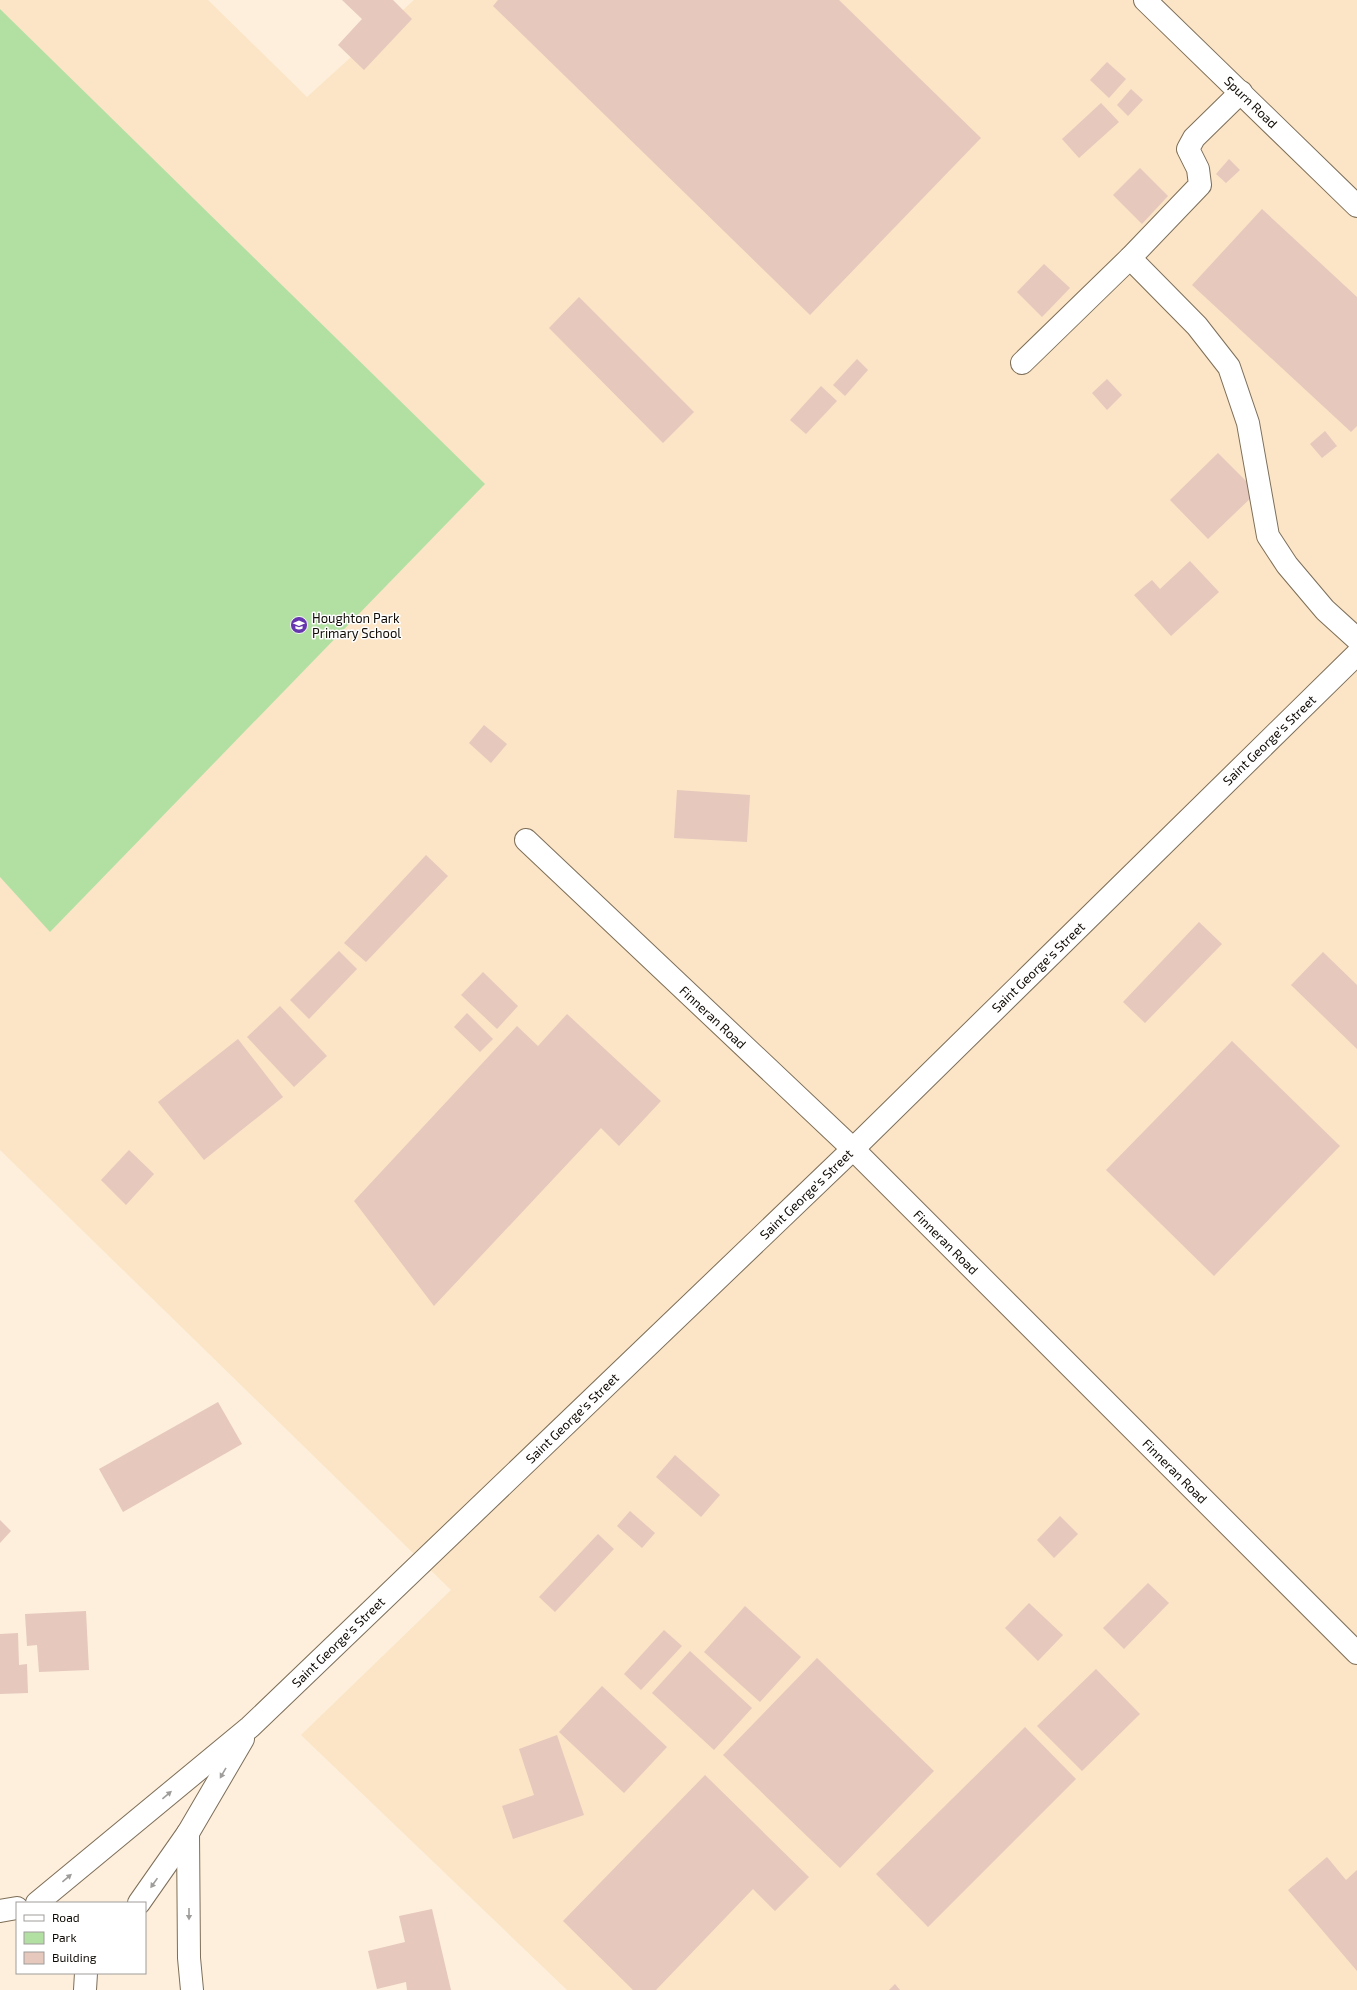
<svg xmlns="http://www.w3.org/2000/svg" width="1357" height="1990" font-family="'Exo 2',sans-serif">
<style>
.built{fill:#fbe5c6}
.green{fill:#b2e0a3}
.building{fill:#e6c8bd}
.lines{fill:none;stroke-linecap:round;stroke-linejoin:round}
.minor-casing{stroke:#7d6e58;stroke-width:24}
.major-casing{stroke:#7d6e58;stroke-width:24}
.minor{stroke:#fff;stroke-width:22}
.major{stroke:#fff;stroke-width:22}
.oneway{fill:#9f9d9b}
.labels{text-anchor:middle;dominant-baseline:central;stroke-width:3;stroke-linejoin:round;paint-order:stroke}
.street-label{font-size:13px;fill:#100b04;stroke:#fff}
.poi-label{font-size:13px;fill:#100b04;stroke:#fff;text-anchor:start}
</style>
<rect width="100%" height="100%" fill="#fdefdb"/>
<!-- built -->
<path class="built" d="M0,0h208l99,97 107,-97h943v1990h-790l-266,-255 150,-145 -451,-440z"/>
<!-- green -->
<path class="green" d="M0,9l485,475 -435,448 -50,-55z"/>
<!-- building -->
<g class="building">
<path d="M342,0h51l19,19 -48,51 -26,-25 24,-26z"/>
<path d="M498,0h341l142,138 -171,177 -317,-309z"/>
<path d="M1107,62l19,17 -17,19 -19,-18z"/>
<path d="M1131,89l12,11 -15,16 -11,-11z"/>
<path d="M1101,103l18,19 -40,36 -17,-19z"/>
<path d="M1229,159l11,11 -14,13 -10,-9z"/>
<path d="M1140,168l28,28 -26,28 -29,-29z"/>
<path d="M1262,209l95,88v129l-6,6 -159,-147z"/>
<path d="M1044,264l26,24 -28,29 -25,-25z"/>
<path d="M579,297l115,115 -31,31 -114,-115z"/>
<path d="M857,359l11,11 -23,26 -12,-11z"/>
<path d="M1107,379l15,16 -15,15 -15,-17z"/>
<path d="M821,386l16,15 -31,33 -16,-14z"/>
<path d="M1325,431l12,15 -15,12 -12,-14z"/>
<path d="M1218,453l39,39 -49,47 -38,-39z"/>
<path d="M1190,561l29,31 -48,44 -37,-41 18,-15 8,9z"/>
<path d="M484,725l23,19 -16,19 -22,-20z"/>
<path d="M677,790l73,5 -3,47 -73,-4z"/>
<path d="M426,855l22,21 -82,86 -22,-19z"/>
<path d="M1199,922l23,22 -77,79 -22,-21z"/>
<path d="M339,951l18,18 -48,50 -19,-19z"/>
<path d="M1323,952l34,33v64l-66,-64z"/>
<path d="M483,972l35,34 -21,23 -36,-34z"/>
<path d="M280,1006l47,50 -33,31 -47,-50z"/>
<path d="M467,1013l26,26 -13,13 -26,-25z"/>
<path d="M567,1014l94,87 -42,45 -18,-18 -167,178 -80,-105 163,-175 21,20z"/>
<path d="M238,1039l45,58 -79,63 -46,-58z"/>
<path d="M1232,1041l108,105 -126,130 -108,-106z"/>
<path d="M129,1150l25,24 -28,31 -25,-25z"/>
<path d="M218,1402l24,42 -119,68 -24,-43z"/>
<path d="M675,1455l45,40 -19,22 -45,-40z"/>
<path d="M630,1511l25,22 -13,15 -25,-22z"/>
<path d="M1060,1516l18,18 -24,24 -17,-18z"/>
<path d="M0,1520l11,11 -11,12z"/>
<path d="M598,1534l16,15 -59,63 -16,-15z"/>
<path d="M1148,1583l21,20 -45,46 -21,-21z"/>
<path d="M1029,1603l34,32 -25,26 -33,-33z"/>
<path d="M745,1606l56,51 -41,45 -56,-50z"/>
<path d="M86,1611l3,59 -50,2 -2,-27 -10,1 -2,-32z"/>
<path d="M664,1630l18,16 -41,44 -17,-16z"/>
<path d="M18,1633l1,32 8,-1 1,29 -28,1v-60z"/>
<path d="M690,1651l62,57 -38,42 -62,-57z"/>
<path d="M817,1658l117,113 -94,97 -117,-113z"/>
<path d="M1096,1669l44,45 -58,57 -45,-45z"/>
<path d="M602,1686l65,61 -43,46 -65,-61z"/>
<path d="M1025,1727l51,52 -148,148 -52,-53z"/>
<path d="M557,1735l27,80 -71,24 -11,-33 32,-11 -15,-46z"/>
<path d="M705,1775l104,102 -34,34 -22,-22 -97,101h-23l-70,-69z"/>
<path d="M1327,1857l19,23 11,-10v101l-69,-81z"/>
<path d="M432,1909l19,81h-44l-1,-8 -29,7 -9,-38 37,-9 -6,-26z"/>
<path d="M895,1984l5,6h-11z"/>
</g>
<g class="lines">
<!-- minor casing -->
<g class="minor-casing">
<g id="minor">
<path d="M1145,0l212,206"/>
<path d="M1130,258l67,68 32,41 19,56 20,113 19,29 38,45 32,29"/>
<path d="M1022,363l108,-105 70,-73 -2,-16 -10,-20 6,-11 47,-46"/>
<path d="M526,840l327,309 504,504"/>
</g>
</g>
<!-- major casing -->
<g class="major-casing">
<g id="major">
<path d="M188,1833l1,125 3,32"/>
<path d="M37,1903l213,-176 603,-578 504,-495"/>
<path d="M139,1903l49,-70 55,-94"/>
<path d="M0,1911l17,-3"/>
<path d="M85,1990l1,-17"/>
</g>
</g>
<!-- minor -->
<use href="#minor" class="minor"/>
<!-- major -->
<use href="#major" class="major"/>
</g>
<!-- one-way arrows -->
<defs><path id="oneway-solid" d="M-6-.8H1V-3.2L6.5 0L1 3.2V.8H-6Z"/></defs>
<g class="oneway">
<use href="#oneway-solid" transform="translate(223 1773) rotate(120)"/>
<use href="#oneway-solid" transform="translate(167 1795) rotate(-40)"/>
<use href="#oneway-solid" transform="translate(67 1878) rotate(-40)"/>
<use href="#oneway-solid" transform="translate(154 1883) rotate(125)"/>
<use href="#oneway-solid" transform="translate(189 1914) rotate(90)"/>
</g>
<!-- icons -->
<defs>
<g id="school-disc" transform="scale(0.9)"><circle r="9.5" fill="#6536ad" stroke="#fff"/><path d="M0-5L7-2L0 1L-7-2ZM-4 1L0 2.5L4 1V4Q0 6-4 4Z" fill="#fff"/></g>
</defs>
<g fill-rule="evenodd">
<use href="#school-disc" x="299" y="625"/>
</g>
<g class="labels">
<!-- street labels -->
<g class="street-label">
<text transform="translate(1251 102) rotate(44)">Spurn Road</text>
<text transform="translate(1269 740) rotate(-44)">Saint George's Street</text>
<text transform="translate(1038 967) rotate(-44)">Saint George's Street</text>
<text transform="translate(713 1017) rotate(43)">Finneran Road</text>
<text transform="translate(806 1194) rotate(-44)">Saint George's Street</text>
<text transform="translate(946 1242) rotate(45)">Finneran Road</text>
<text transform="translate(572 1418) rotate(-44)">Saint George's Street</text>
<text transform="translate(1175 1471) rotate(45)">Finneran Road</text>
<text transform="translate(338 1642) rotate(-44)">Saint George's Street</text>
</g>
<!-- poi labels -->
<g class="poi-label">
<text x="312" y="618">Houghton Park<tspan x="312" dy="15">Primary School</tspan></text>
</g>
</g>
<!-- legend -->
<rect x="16" y="1902" width="130" height="72" fill="#ffffff" stroke="#9f9d9b"/>
<rect x="24" y="1915" width="20" height="6" fill="#ffffff" stroke="#9f9d9b"/>
<text x="52" y="1922" font-size="12" fill="#100b04">Road</text>
<rect x="24" y="1932" width="20" height="12" fill="#b2e0a3" stroke="#9f9d9b"/>
<text x="52" y="1942" font-size="12" fill="#100b04">Park</text>
<rect x="24" y="1952" width="20" height="12" fill="#e6c8bd" stroke="#9f9d9b"/>
<text x="52" y="1962" font-size="12" fill="#100b04">Building</text>
</svg>
